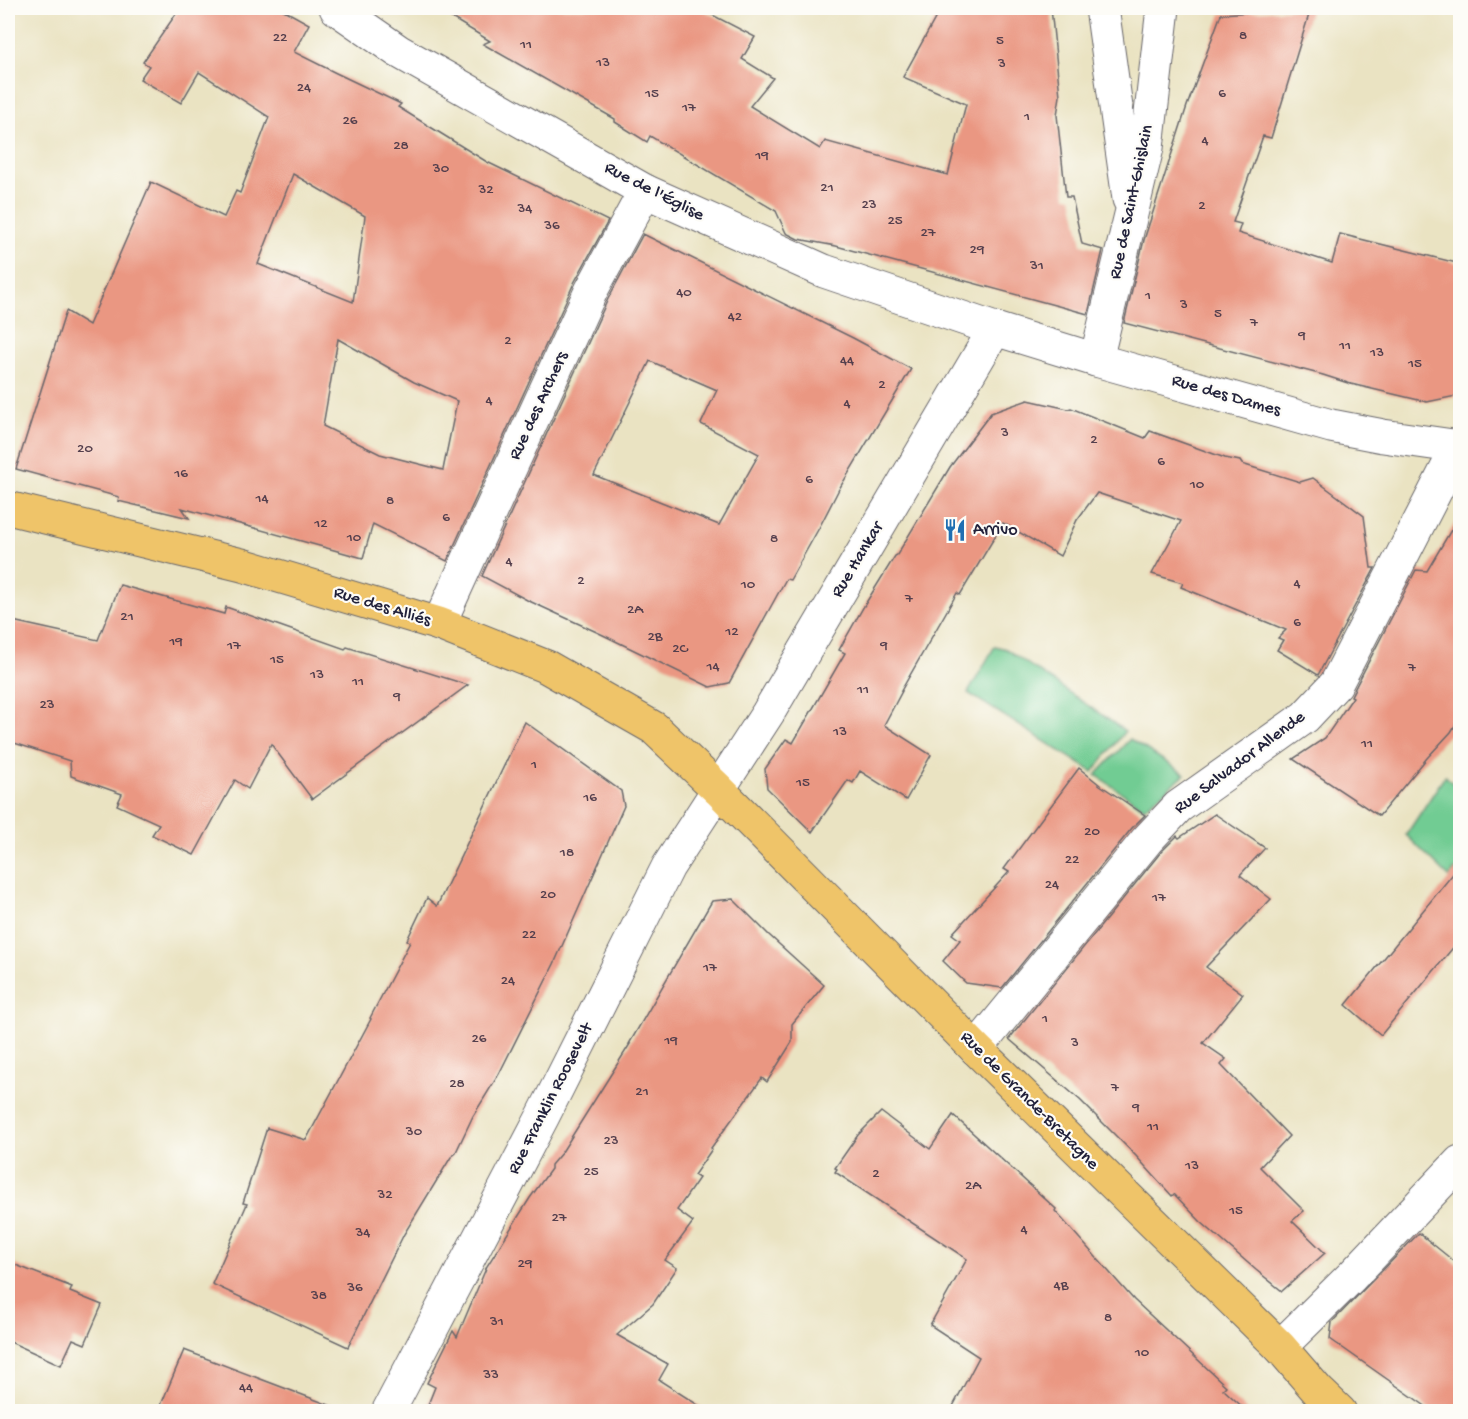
<svg xmlns="http://www.w3.org/2000/svg" width="1468" height="1419" font-family="'Gochi Hand',sans-serif">
<style>
.green{fill:#71cc93;stroke:#4a7767;stroke-width:1.5}
.building{fill:#ea9782;fill-rule:evenodd}
.lines{fill:none;stroke-linecap:round;stroke-linejoin:round}
.minor-casing{stroke:#68666a;stroke-width:35}
.major-casing{stroke:#68666a;stroke-width:35}
.minor{stroke:#fff;stroke-width:33}
.major{stroke:#efc469;stroke-width:33}
.labels{text-anchor:middle;dominant-baseline:central;stroke-width:4.5;stroke-linejoin:round;paint-order:stroke}
.number-label{font-size:15px;fill:#543f4d}
.street-label{font-size:18px;fill:#22223b;stroke:#fdfcf7}
.poi-label{font-size:18px;fill:#22223b;stroke:#fdfcf7;text-anchor:start}
</style>
<rect width="100%" height="100%" fill="#fdfcf7"/>
<filter id="ink" filterUnits="userSpaceOnUse"><feTurbulence type="fractalNoise" baseFrequency=".0167" numOctaves="2"/><feDisplacementMap in="SourceGraphic" scale="12" xChannelSelector="R" yChannelSelector="G"/><feConvolveMatrix kernelMatrix="1 2 1 2 8 2 1 2 1" color-interpolation-filters="sRGB"/></filter>
<filter id="wash" filterUnits="userSpaceOnUse"><feTurbulence type="fractalNoise" baseFrequency=".008" numOctaves="4" result="noise"/><feDisplacementMap in="SourceGraphic" scale="24" xChannelSelector="R" yChannelSelector="G"/><feGaussianBlur stdDeviation="1.35" result="paint"/><feColorMatrix in="noise" values="0 0 0 0 0 0 0 0 0 0 0 0 0 0 0 0 0 1.4 0 .05"/><feComposite in="paint" operator="in"/></filter>
<g filter="url(#wash)">
<rect width="100%" height="100%" fill="#eae3c2"/>
<!-- green -->
<g class="green">
<path d="M995,646l11,3 119,82 -32,41 -125,-79z"/>
<path d="M1130,739l55,35 -41,34 -48,-33z"/>
<path d="M1445,776l15,14v84l-5,-4 -6,7 -43,-42z"/>
</g>
<g id="blocks">
<!-- building -->
<g class="building">
<path d="M180,8h100l29,16 -15,28 42,21 65,31 -3,3 89,55 121,59 -34,62 -127,278 -74,-37 -10,34 -181,-50 7,10 -71,-17 1,-4 -103,-28 50,-158 23,14 62,-143 73,35 12,-26 4,2 29,-76 -70,-45 -18,31 -41,-24 9,-13 -6,-4zM293,174l72,42 -12,86 -95,-38zM338,339l76,43 43,19 -14,69 -63,-16 -57,-28z"/>
<path d="M435,8h264l56,29 -13,22 31,19 -23,28 70,43 5,-8 123,34 18,-71 -63,-27 38,-69h110l9,88 -3,19 9,82h6l10,47 21,6 -15,64 -252,-68 -38,-7 -12,-6 -10,-22 -126,-75 -3,6 -32,-20v-3l-132,-75 7,-3z"/>
<path d="M1311,8l-40,130 -8,-2 -30,86 8,2 -3,9 94,30 8,-29 121,30v131l-34,7 -76,-18 -28,-9 -199,-52 20,-83 43,-134 34,-92z"/>
<path d="M643,234l210,104 58,31 -72,120 -20,39 -29,52 -4,-1 -57,104 -19,4 -109,-53 -74,-34 -45,-24 126,-277zM650,361l67,29 -16,34 58,30 -40,71 -125,-50z"/>
<path d="M1028,400l40,9 3,-1 74,30 5,-7 75,27 15,3 2,3 58,18 13,-4 51,38 7,52h4l-57,107 -41,-25 6,-10 -5,-2 8,-8 -105,-43 2,-4 -31,-9 29,-53 -84,-28 -20,27 -17,36 -57,-33 -43,72 -3,-2 -56,98h1l-18,34 47,30 -25,45 -46,-29 -7,12 -5,-3 -36,52 -45,-44 -2,-19 21,-30 7,4 52,-90 -6,-3 25,-44 31,-50 2,-1 53,-88 41,-54z"/>
<path d="M1461,513v203l-10,16 -24,26 -48,58 -86,-57 32,-21 28,-41 -2,-1 65,-126 11,1z"/>
<path d="M120,585l104,29 2,-7 119,42 2,-2 121,38 -156,114 -41,-55 -23,45 -13,-9 -41,75 -42,-20 7,-11 -42,-19 5,-11 -51,-18 -1,-15 -62,-20v-121l90,20z"/>
<path d="M525,722l96,69 3,15 -70,158 -55,110 -26,42 -18,38 -4,3 -47,77 -56,113 -136,-63 35,-80 -4,-1 24,-75 39,12 65,-121 -1,-1 40,-76 -3,-2 20,-42 10,8z"/>
<path d="M1079,768l21,17 45,30 -13,13 -130,160 -36,-5 -23,-22 17,-21 -8,-6 57,-62 -5,-3z"/>
<path d="M1215,814l50,34 -25,27 31,24 -65,68 37,27 -40,49 23,16 -5,6 68,71 -29,31 44,44 -12,10 33,32 -43,38 -26,-21 -55,-48 -27,-28 -2,2 -36,-40 -56,-56 -71,-61 152,-187 16,-16 2,2z"/>
<path d="M1461,864v74l-80,97 -35,-30z"/>
<path d="M733,899l36,36 55,50 -32,39v18l-25,40 -5,-4 -51,70 1,1 -18,26 5,3 -22,32 16,12 -28,38 12,8 -24,36 -36,31 51,29 -9,16 50,32h-284l10,-25 -8,-4 26,-52 4,6 30,-71 43,-68 21,-29v-4l11,-13 68,-108h-1l83,-143z"/>
<path d="M881,1112l49,37 23,-34 103,94 -1,2 79,89 92,86 -3,3 25,23h-298l29,-55 -49,-32 37,-66 -132,-87 2,-3 -2,-1 23,-33z"/>
<path d="M1419,1233l42,34v145h-27l-104,-73 2,-17z"/>
<path d="M8,1262l64,25 -2,5 32,13 -17,39 -12,-5 -12,26 -53,-24z"/>
<path d="M184,1350l153,58 -1,4h-178z"/>
</g>
</g>
</g>
<g filter="url(#ink)">
<use href="#blocks" fill-opacity="0" stroke="#68666a" stroke-width="1.5"/>
<g class="lines">
<!-- minor casing -->
<g class="minor-casing">
<g id="minor">
<path d="M336,8l62,43 247,140 179,80 171,58 101,31 235,66 52,10 77,11"/>
<path d="M1102,8l27,191"/>
<path d="M1096,360l51,-212 16,-140"/>
<path d="M439,624l152,-333 54,-100"/>
<path d="M976,1049l171,-209 31,-33 127,-90 31,-33 122,-237"/>
<path d="M1280,1347l72,-71 108,-114"/>
<path d="M388,1412l155,-296 125,-249 100,-154 227,-384"/>
</g>
</g>
<!-- major casing -->
<g class="major-casing">
<path id="major" d="M8,508l234,57 197,59 108,43 107,61 65,62 257,259 304,298 38,44 22,21"/>
</g>
<!-- minor -->
<use href="#minor" class="minor"/>
<!-- major -->
<use href="#major" class="major"/>
</g>
</g>
<!-- icons -->
<defs>
<g id="restaurant-bare" transform="scale(1.8)"><path d="M-5-6h1v4h1v-4h1v4h1v-4h1v5L-1.5 .5V6h-2V.5L-5-1ZM5-6V6H3V1.5H1.5Q1.5-4 5-6Z" fill="#1f6fb2" stroke="#fdfcf7" stroke-width="2.5" paint-order="stroke"/></g>
</defs>
<g fill-rule="evenodd">
<use href="#restaurant-bare" x="955" y="530"/>
</g>
<g class="labels">
<!-- number labels -->
<g class="number-label">
<text x="1243" y="36">8</text>
<text x="280" y="38">22</text>
<text x="1000" y="41">5</text>
<text x="526" y="45">11</text>
<text x="603" y="63">13</text>
<text x="1002" y="64">3</text>
<text x="304" y="88">24</text>
<text x="652" y="94">15</text>
<text x="1222" y="94">6</text>
<text x="689" y="108">17</text>
<text x="1027" y="117">1</text>
<text x="350" y="121">26</text>
<text x="1205" y="141">4</text>
<text x="401" y="146">28</text>
<text x="762" y="156">19</text>
<text x="441" y="169">30</text>
<text x="827" y="188">21</text>
<text x="486" y="190">32</text>
<text x="869" y="205">23</text>
<text x="1202" y="206">2</text>
<text x="525" y="209">34</text>
<text x="895" y="221">25</text>
<text x="552" y="226">36</text>
<text x="928" y="233">27</text>
<text x="977" y="250">29</text>
<text x="1037" y="266">31</text>
<text x="684" y="293">40</text>
<text x="1148" y="296">1</text>
<text x="1184" y="305">3</text>
<text x="1218" y="314">5</text>
<text x="735" y="317">42</text>
<text x="1254" y="323">7</text>
<text x="1302" y="336">9</text>
<text x="508" y="341">2</text>
<text x="1345" y="346">11</text>
<text x="1377" y="353">13</text>
<text x="847" y="361">44</text>
<text x="1415" y="364">15</text>
<text x="882" y="385">2</text>
<text x="489" y="401">4</text>
<text x="847" y="404">4</text>
<text x="1005" y="433">3</text>
<text x="1094" y="440">2</text>
<text x="85" y="449">20</text>
<text x="1161" y="462">6</text>
<text x="181" y="474">16</text>
<text x="809" y="480">6</text>
<text x="1197" y="485">10</text>
<text x="262" y="499">14</text>
<text x="390" y="501">8</text>
<text x="446" y="518">6</text>
<text x="321" y="524">12</text>
<text x="354" y="538">10</text>
<text x="774" y="539">8</text>
<text x="509" y="562">4</text>
<text x="581" y="581">2</text>
<text x="1297" y="584">4</text>
<text x="748" y="585">10</text>
<text x="909" y="599">7</text>
<text x="635" y="610">2A</text>
<text x="127" y="617">21</text>
<text x="1297" y="623">6</text>
<text x="732" y="632">12</text>
<text x="655" y="637">2B</text>
<text x="176" y="642">19</text>
<text x="234" y="646">17</text>
<text x="884" y="646">9</text>
<text x="680" y="649">2C</text>
<text x="277" y="660">15</text>
<text x="713" y="667">14</text>
<text x="1412" y="668">7</text>
<text x="317" y="675">13</text>
<text x="358" y="682">11</text>
<text x="863" y="690">11</text>
<text x="397" y="697">9</text>
<text x="47" y="705">23</text>
<text x="840" y="732">13</text>
<text x="1367" y="744">11</text>
<text x="534" y="765">1</text>
<text x="803" y="783">15</text>
<text x="590" y="798">16</text>
<text x="1092" y="832">20</text>
<text x="567" y="853">18</text>
<text x="1072" y="860">22</text>
<text x="1052" y="885">24</text>
<text x="548" y="895">20</text>
<text x="1159" y="898">17</text>
<text x="529" y="935">22</text>
<text x="710" y="968">17</text>
<text x="508" y="981">24</text>
<text x="1045" y="1019">1</text>
<text x="479" y="1039">26</text>
<text x="671" y="1041">19</text>
<text x="1075" y="1043">3</text>
<text x="457" y="1084">28</text>
<text x="1115" y="1088">7</text>
<text x="642" y="1092">21</text>
<text x="1136" y="1108">9</text>
<text x="1153" y="1127">11</text>
<text x="414" y="1132">30</text>
<text x="611" y="1141">23</text>
<text x="1192" y="1166">13</text>
<text x="591" y="1172">25</text>
<text x="876" y="1174">2</text>
<text x="973" y="1186">2A</text>
<text x="385" y="1195">32</text>
<text x="1236" y="1211">15</text>
<text x="559" y="1218">27</text>
<text x="1024" y="1230">4</text>
<text x="363" y="1233">34</text>
<text x="525" y="1264">29</text>
<text x="1061" y="1286">4B</text>
<text x="355" y="1288">36</text>
<text x="319" y="1296">38</text>
<text x="1108" y="1318">8</text>
<text x="497" y="1322">31</text>
<text x="1142" y="1353">10</text>
<text x="491" y="1375">33</text>
<text x="246" y="1388">44</text>
</g>
<!-- street labels -->
<g class="street-label">
<text transform="translate(654 192) rotate(27)">Rue de l'Église</text>
<text transform="translate(1132 202) rotate(-78)">Rue de Saint-Ghislain</text>
<text transform="translate(1226 396) rotate(16)">Rue des Dames</text>
<text transform="translate(539 406) rotate(-65)">Rue des Archers</text>
<text transform="translate(858 560) rotate(-59)">Rue Hankar</text>
<text transform="translate(382 607) rotate(17)">Rue des Alliés</text>
<text transform="translate(1240 763) rotate(-37)">Rue Salvador Allende</text>
<text transform="translate(551 1099) rotate(-63)">Rue Franklin Roosevelt</text>
<text transform="translate(1029 1101) rotate(45)">Rue de Grande-Bretagne</text>
</g>
<!-- poi labels -->
<g class="poi-label">
<text x="973" y="530">Arrivo</text>
</g>
</g>
<!-- margin -->
<rect width="1468" height="1419" fill="none" stroke="#fdfcf7" stroke-width="30"/>
</svg>
